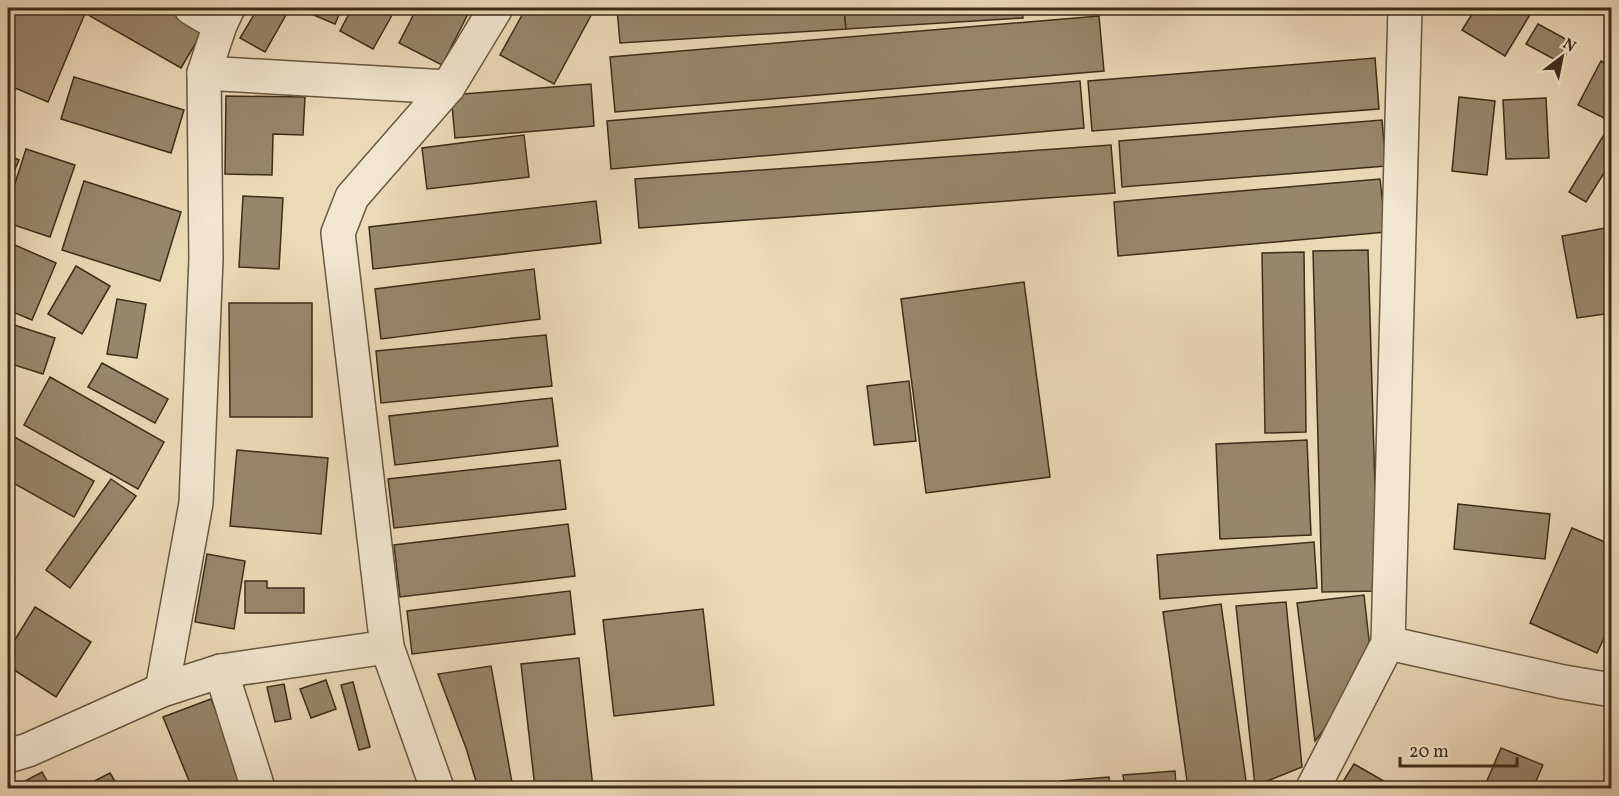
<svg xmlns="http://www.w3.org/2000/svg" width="1619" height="796" font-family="Vollkorn,serif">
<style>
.building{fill:#98866c;stroke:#3d2d1a;stroke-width:1.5}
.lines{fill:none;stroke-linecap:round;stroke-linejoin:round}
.minor-casing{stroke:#695842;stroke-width:36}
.minor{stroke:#f3e6d1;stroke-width:33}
</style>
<rect width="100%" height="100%" fill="#ecd9b8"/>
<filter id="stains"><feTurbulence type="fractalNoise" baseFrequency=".00333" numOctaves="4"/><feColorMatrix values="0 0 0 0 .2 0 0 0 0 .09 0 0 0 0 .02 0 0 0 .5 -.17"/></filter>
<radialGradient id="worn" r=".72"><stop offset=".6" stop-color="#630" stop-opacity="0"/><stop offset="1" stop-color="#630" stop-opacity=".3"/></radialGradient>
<!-- building -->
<g class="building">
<path d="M8,8h69l9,3 -38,91 -40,-17z"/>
<path d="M95,8h71l38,21 -23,39 -91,-52z"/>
<path d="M258,8h19l10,5 -22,39 -25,-14z"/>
<path d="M297,8h45l-7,16z"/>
<path d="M352,8h44l-23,41 -33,-18z"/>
<path d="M417,8h54l-29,57 -43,-22z"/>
<path d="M526,8h69l-41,76 -54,-29z"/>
<path d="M617,8h227l2,21 -226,14z"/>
<path d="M844,8h178l1,10 -177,11z"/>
<path d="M1476,8h58l-29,48 -43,-26z"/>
<path d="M1099,16l5,55 -489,41 -5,-55z"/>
<path d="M1538,24l35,19 -12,20 -35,-19z"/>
<path d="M1375,58l4,51 -287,22 -4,-50z"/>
<path d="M1601,61l11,6v55l-34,-17z"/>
<path d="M74,77l110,33 -13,43 -110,-34z"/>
<path d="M1080,81l4,47 -473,41 -4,-48z"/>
<path d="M591,84l3,42 -139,12 -4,-43z"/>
<path d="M226,96l79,1 -2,38 -30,-1 -1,41 -47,-1z"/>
<path d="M1459,97l36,4 -8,74 -35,-4z"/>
<path d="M1546,98l3,60 -43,1 -3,-59z"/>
<path d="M1382,120l4,46 -264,21 -3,-46z"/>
<path d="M1605,133l7,4v23l-26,42 -17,-10z"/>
<path d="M524,135l5,42 -102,12 -5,-41z"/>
<path d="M1111,145l4,48 -476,35 -4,-49z"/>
<path d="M26,149l49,16 -25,72 -42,-14v-18z"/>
<path d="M8,155l11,5 -11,26z"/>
<path d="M1380,179l6,53 -268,24 -4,-54z"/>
<path d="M84,181l97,31 -21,69 -98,-31z"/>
<path d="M243,196l40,2 -4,71 -40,-2z"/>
<path d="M596,201l5,42 -228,26 -4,-42z"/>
<path d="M1611,227l1,86 -35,5 -15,-82z"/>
<path d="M8,242l48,21 -24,57 -24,-10z"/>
<path d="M1368,250l10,341 -56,1 -9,-341z"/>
<path d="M1304,252l2,180 -41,1 -3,-180z"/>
<path d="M76,266l34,20 -28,48 -34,-20z"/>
<path d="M534,269l6,50 -159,20 -6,-50z"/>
<path d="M1024,282l26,195 -124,16 -25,-194z"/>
<path d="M117,299l29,5 -9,54 -30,-4z"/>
<path d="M229,303h83v114h-82z"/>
<path d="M8,323l47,15 -12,36 -35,-11z"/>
<path d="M546,335l6,51 -171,17 -5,-52z"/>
<path d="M102,363l66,36 -13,24 -67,-36z"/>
<path d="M50,377l114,65 -26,47 -114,-64z"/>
<path d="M909,381l7,60 -42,4 -7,-59z"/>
<path d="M552,398l6,48 -163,19 -6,-49z"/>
<path d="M9,434l85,47 -20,36 -66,-37v-42z"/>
<path d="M1307,440l4,95 -91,4 -4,-95z"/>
<path d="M237,450l91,8 -7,76 -91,-8z"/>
<path d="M560,460l6,49 -172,19 -6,-49z"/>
<path d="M111,479l25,17 -66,92 -24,-18z"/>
<path d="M1458,504l92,10 -5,45 -91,-10z"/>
<path d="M568,524l7,52 -175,21 -6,-52z"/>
<path d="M1572,528l40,17v76l-15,32 -67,-30z"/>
<path d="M1314,542l3,46 -157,11 -3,-44z"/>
<path d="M207,554l38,7 -11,68 -39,-7z"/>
<path d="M245,581h22v7h37v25h-59z"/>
<path d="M570,591l5,43 -163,20 -5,-43z"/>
<path d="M1364,595l8,72 -57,74 -18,-138z"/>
<path d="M1286,602l16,165 -47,19 -19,-180z"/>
<path d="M1221,604l26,184h-59l-25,-176z"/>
<path d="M35,607l56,35 -35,55 -48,-31v-15z"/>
<path d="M703,609l11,96 -100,11 -11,-96z"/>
<path d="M579,658l14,130h-58l-14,-124z"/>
<path d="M491,666l22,122h-35l-12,-40 -28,-74z"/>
<path d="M326,680l10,29 -25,9 -11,-29z"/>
<path d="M353,682l17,65 -11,3 -18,-65z"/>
<path d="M284,684l7,35 -16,3 -8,-35z"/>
<path d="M211,699l36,89h-55l-29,-71z"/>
<path d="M1501,748l42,17 -10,23h-35l-12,-5z"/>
<path d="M1354,764l42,24h-57z"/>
<path d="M1175,771l1,17h-51l-2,-13z"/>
<path d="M42,772l9,16h-39z"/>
<path d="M110,773l9,15h-38z"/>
<path d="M1109,777l1,11h-49v-7z"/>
<path d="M1046,784v4h-49z"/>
</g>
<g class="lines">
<!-- minor casing -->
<g class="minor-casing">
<g id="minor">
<path d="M191,8l29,17"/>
<path d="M204,73l244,14"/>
<path d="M1388,643l176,39 48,8"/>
<path d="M387,647l50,141"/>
<path d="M221,671l37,117"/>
<path d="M162,690l34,-187 10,-244 -2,-186 16,-48 8,-17"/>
<path d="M8,756l20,-6 134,-60 59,-19 166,-24 -49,-414 14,-36 96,-110 48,-79"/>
<path d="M1313,788l75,-145 17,-635"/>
</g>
</g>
<!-- minor -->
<use href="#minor" class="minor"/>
</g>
<!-- margin -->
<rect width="1619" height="796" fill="none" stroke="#ecd9b8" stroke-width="30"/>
<rect x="9" y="9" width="1601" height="778" fill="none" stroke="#3d2d1a" stroke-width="3"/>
<rect x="15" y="15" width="1589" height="766" fill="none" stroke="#3d2d1a" stroke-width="1.5"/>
<!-- north arrow -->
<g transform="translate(1562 57) rotate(32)" stroke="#f3e6d1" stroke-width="4.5" paint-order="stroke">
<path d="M0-4.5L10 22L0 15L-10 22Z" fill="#3d2d1a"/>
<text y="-9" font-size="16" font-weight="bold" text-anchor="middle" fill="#3d2d1a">N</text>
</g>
<!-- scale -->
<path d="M1400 757v9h117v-9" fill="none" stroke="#3d2d1a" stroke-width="3"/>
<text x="1409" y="757" font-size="18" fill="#3d2d1a" stroke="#f3e6d1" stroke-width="4.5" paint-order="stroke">20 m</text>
<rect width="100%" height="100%" filter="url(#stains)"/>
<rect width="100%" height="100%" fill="url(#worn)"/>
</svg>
